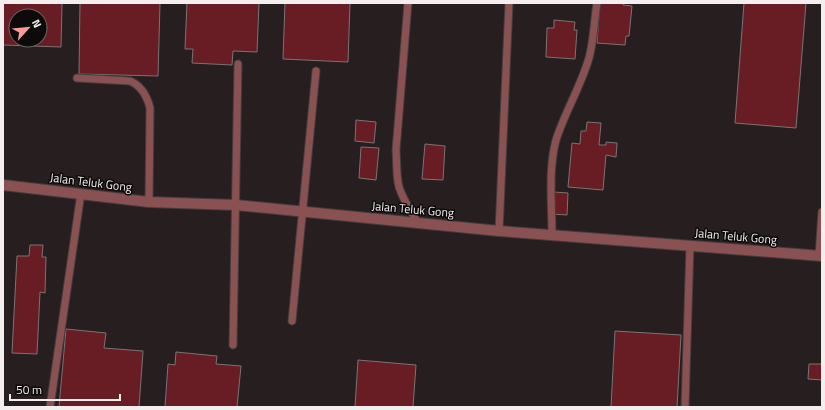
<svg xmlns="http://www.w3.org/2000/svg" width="825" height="410" font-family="'Titillium Web',sans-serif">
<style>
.building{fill:#681c23;stroke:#7c7373;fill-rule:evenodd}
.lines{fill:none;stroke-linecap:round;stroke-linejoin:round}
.service-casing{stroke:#443c3c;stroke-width:9}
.tertiary-casing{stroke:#443c3c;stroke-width:12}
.service{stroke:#895152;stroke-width:7}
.tertiary{stroke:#895152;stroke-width:10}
.labels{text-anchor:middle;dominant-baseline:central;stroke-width:3;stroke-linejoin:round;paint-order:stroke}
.street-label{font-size:12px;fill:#f4efee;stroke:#0d0a0a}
</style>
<rect width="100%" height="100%" fill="#271f1f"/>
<!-- building -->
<g class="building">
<path d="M3,3h59l-1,44 -58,-2zM16,16h24v24h-24z"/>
<path d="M80,3h80l-2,73 -79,-2z"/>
<path d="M187,3h72l-2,49 -24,-1 -1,14 -40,-2 1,-14h-8z"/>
<path d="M285,3h65l-2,59 -65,-3z"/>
<path d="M600,3h23v2l9,1 -3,30h-3l-1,9 -28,-2z"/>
<path d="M744,3h62l-10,125 -61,-5z"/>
<path d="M554,20l21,2 -1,8h3l-2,29 -29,-2 1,-29h7z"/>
<path d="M356,120l20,2 -2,21 -19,-2z"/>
<path d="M587,122l14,1 -2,22h7v-3l11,1 -1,14 -10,-2 -3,35 -35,-3 4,-44 8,1 1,-13h5z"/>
<path d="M425,144l20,2 -2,34 -21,-1z"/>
<path d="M361,147l18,1 -3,32 -17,-2z"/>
<path d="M554,192l14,1 -1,22 -15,-1z"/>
<path d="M30,245h13l-1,12h4l-1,36 -5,-1 -3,62 -25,-1 5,-97h12z"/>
<path d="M66,329l40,4 -2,15 39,3 -4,56h-80z"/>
<path d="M615,331l66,4 -4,72h-66z"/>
<path d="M176,352l41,4 -1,8 25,2 -4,41h-72l3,-43 7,1z"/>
<path d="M358,360l58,5 -3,42h-58z"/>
<path d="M809,364h13v16l-14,-1z"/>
</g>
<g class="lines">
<!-- service casing -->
<g class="service-casing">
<g id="service">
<path d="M408,3l-12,147c1,12 0,25 3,37 4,13 12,24 19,36"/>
<path d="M77,78l53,3c12,5 17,15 20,27l-1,94"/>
<path d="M499,231l10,-228"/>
<path d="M552,235c0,-31 -4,-65 4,-95 9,-28 25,-54 33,-82 5,-18 5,-37 8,-55"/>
<path d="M819,256l3,-44"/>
<path d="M292,321l24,-250"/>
<path d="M233,345l5,-281"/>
<path d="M50,407l31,-214"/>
<path d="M685,407l5,-162"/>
</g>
</g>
<!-- tertiary casing -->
<g class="tertiary-casing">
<path id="tertiary" d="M3,185l146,17 87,3 263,26 323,25"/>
</g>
<!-- service -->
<use href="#service" class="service"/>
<!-- tertiary -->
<use href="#tertiary" class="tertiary"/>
</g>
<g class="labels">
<!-- street labels -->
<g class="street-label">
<text transform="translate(91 182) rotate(7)">Jalan Teluk Gong</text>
<text transform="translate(413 209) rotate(5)">Jalan Teluk Gong</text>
<text transform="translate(736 236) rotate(5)">Jalan Teluk Gong</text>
</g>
</g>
<!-- border -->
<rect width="825" height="410" fill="none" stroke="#f4efee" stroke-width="8"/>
<!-- north arrow -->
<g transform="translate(28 28) rotate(63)"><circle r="19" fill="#0d0a0a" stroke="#696665"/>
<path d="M0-3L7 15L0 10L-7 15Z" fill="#f59b9b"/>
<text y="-6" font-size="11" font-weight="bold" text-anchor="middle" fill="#f4efee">N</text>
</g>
<!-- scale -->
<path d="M10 394v6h110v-6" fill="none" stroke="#f4efee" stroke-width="2"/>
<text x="16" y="394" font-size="12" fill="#f4efee" stroke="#0d0a0a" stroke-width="3" paint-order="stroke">50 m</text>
</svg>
